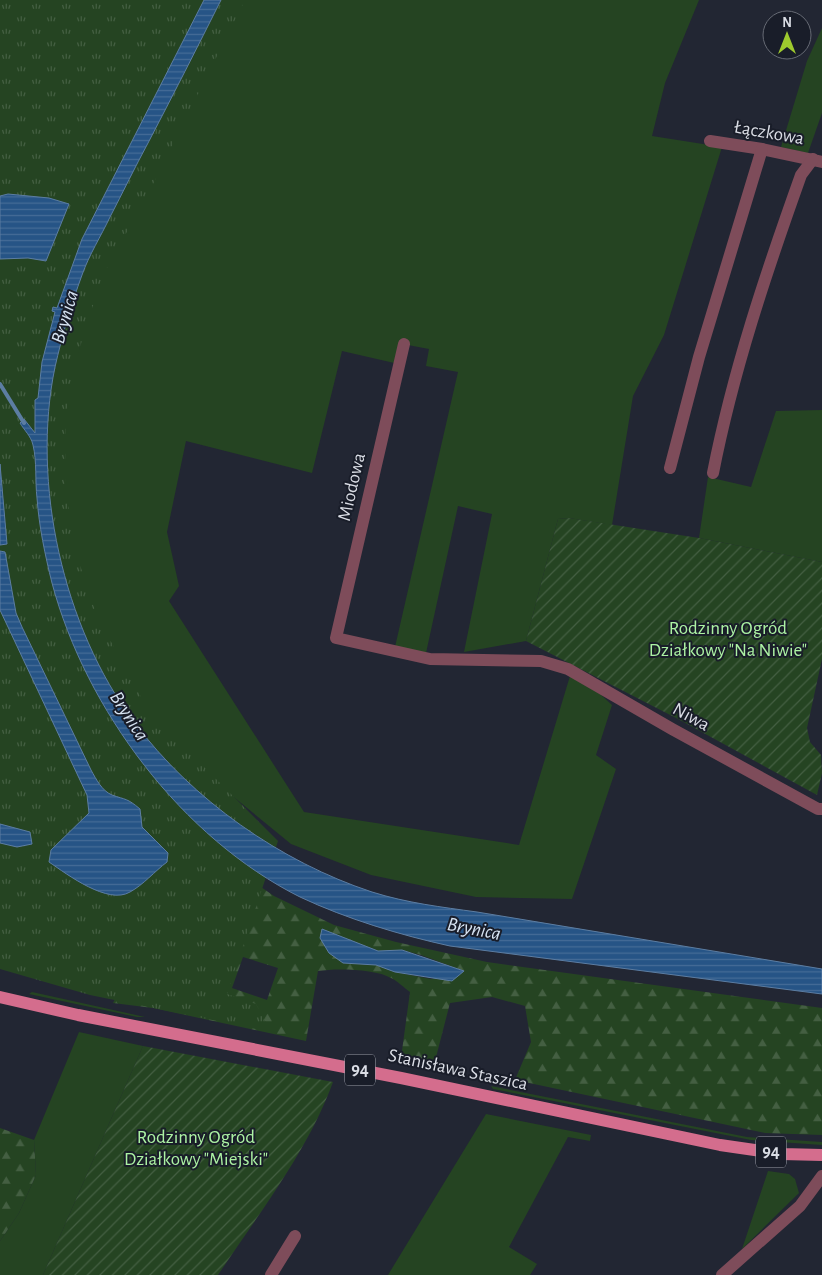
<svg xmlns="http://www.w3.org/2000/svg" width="822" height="1275" font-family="'Alegreya Sans',sans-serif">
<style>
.grass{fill:#254422}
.forest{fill:url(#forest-firs);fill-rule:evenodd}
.park{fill:url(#park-tufts)}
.garden{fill:url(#garden-furrows)}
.water{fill:url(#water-rules);stroke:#5c7da2}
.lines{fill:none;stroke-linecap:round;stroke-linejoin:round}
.stream{stroke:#5c7da2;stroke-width:4}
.minor{stroke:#7e4c5a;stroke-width:12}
.major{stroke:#d46d8d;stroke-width:12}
.labels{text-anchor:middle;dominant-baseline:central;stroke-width:4;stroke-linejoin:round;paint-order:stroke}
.shield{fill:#191d29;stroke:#a0a3ad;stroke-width:1}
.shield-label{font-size:18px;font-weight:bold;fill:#dadde5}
.street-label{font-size:19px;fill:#dadde5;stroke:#191d29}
.park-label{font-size:19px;fill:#acf2a3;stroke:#191d29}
.water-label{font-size:20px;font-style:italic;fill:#d7e4f3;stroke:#191d29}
</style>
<defs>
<pattern id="forest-firs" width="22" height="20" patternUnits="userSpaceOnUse" patternTransform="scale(1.25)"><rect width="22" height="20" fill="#254422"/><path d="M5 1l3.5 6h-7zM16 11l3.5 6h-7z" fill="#445f42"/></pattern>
<pattern id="park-tufts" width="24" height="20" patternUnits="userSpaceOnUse" patternTransform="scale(1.25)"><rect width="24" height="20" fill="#254422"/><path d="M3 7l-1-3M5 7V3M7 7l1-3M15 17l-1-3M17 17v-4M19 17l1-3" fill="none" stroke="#445f42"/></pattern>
<pattern id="garden-furrows" width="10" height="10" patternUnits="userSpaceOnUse" patternTransform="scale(1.25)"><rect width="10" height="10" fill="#254422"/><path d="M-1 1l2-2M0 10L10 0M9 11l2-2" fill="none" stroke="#445f42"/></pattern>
<pattern id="water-rules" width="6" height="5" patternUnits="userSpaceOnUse" patternTransform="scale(1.25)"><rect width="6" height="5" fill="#265486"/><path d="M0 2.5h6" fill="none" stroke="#456c97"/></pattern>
</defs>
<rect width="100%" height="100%" fill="#222633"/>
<!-- grass -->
<g class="grass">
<path d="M240,0h459l-34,83 -13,53 70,11 -58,188 -31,61 -21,129 -43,-7 -11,1 -32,122 -62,11 28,-138 -34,-8 -32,147 -31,-6 63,-275 -32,-6 3,-17 -21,-4 -5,20 -61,-14 -30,122 -126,-32 -19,91 12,54 -10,15 135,211 215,33 51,-169 29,17 13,12 -16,50 20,14 -44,130 -96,-2 -105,-22 -80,-31 -88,-72 -62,-66 -47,-89 -21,-62 -11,-71 1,-75 36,-134z"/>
<path d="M822,28v85l-14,40 -27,-6 26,-86z"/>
<path d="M822,410v152l-123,-24 9,-61 43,10 25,-76z"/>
<path d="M32,992l113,25h-8l-108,-23z"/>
<path d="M79,1032l64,14 -100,229h-43v-34l19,-28 17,-38 -2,-35z"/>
<path d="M491,1086l256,51 75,5v3l-71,-5 -258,-51z"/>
<path d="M486,1114l105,21 -1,6 -22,-4 -59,110 28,17 -7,11h-142z"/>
<path d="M768,1171l21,3 6,5 4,14 -57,56z"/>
</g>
<!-- forest -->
<g class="forest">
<path d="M223,861l51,35 60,29 62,17 91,20 335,46v127l-57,-2 -250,-53 16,-38 -6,-36 -33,-9 -42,6 -16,62 -33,-7 9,-66c-6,-4 -12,-11 -19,-14 -15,-9 -55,-10 -73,-7l-12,70 -153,-33 -40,-5 25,-50zM322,929l56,22 24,-1 19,5 43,16 -33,8 -36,-7 -19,-7 -33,-2zM243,957l35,11 -11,32 -35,-12z"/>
<path d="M0,1128l34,12 2,35 -17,38 -19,28z"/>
</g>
<!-- park -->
<path class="park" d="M0,0h245l-96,192 -47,85 -22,70 -14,65 -1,73 12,71 20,60 48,88 63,67 70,70 -51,153 29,10 15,28 -181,-37 -90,-26z"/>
<!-- garden -->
<g class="garden">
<path d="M569,518l130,20 123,24v97l-15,69 3,14 11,13 1,18 -5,22 -139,-76 -152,-78 32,-122z"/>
<path d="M143,1046l190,36c-26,71 -74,131 -115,193h-175z"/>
</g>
<!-- water -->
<g class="water">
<path d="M204,0h17c-24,48 -48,95 -73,143 -13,24 -25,49 -38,74 -9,19 -21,38 -28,58 -11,30 -20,61 -27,92 -24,116 8,260 79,355 58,78 147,140 238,170 35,11 69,15 105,20l345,57v25l-372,-48c-50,-11 -103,-27 -150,-49 -118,-59 -214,-187 -248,-314 -7,-28 -13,-57 -15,-85 -2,-17 0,-37 -4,-53 -2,-9 -9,-15 -13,-22l4,-4 11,14v-33l3,-2 4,-36 13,-50 -3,-1 1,-4 4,1 25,-69z"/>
<path d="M8,194l41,4 20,6 -23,57 -18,-3 -28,1v-63z"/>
<path d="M0,464l7,80 -7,1z"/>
<path d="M0,551l5,1 11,61 6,14 69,143c5,9 11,21 21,25 14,5 15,3 28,14l2,18 26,26 -1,9c-12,9 -24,23 -37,30 -22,13 -62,-17 -81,-30l2,-12 38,-37 -2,-18 -87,-185z"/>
<path d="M0,824l30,8 2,12 -15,3 -17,-4z"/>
<path d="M322,929l56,22 24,-1 62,21 -12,10 -57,-9 -19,-7 -33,-2 -14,-10 -9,-15z"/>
</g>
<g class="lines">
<!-- stream -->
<path class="stream" d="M0,384l24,39"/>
<!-- minor -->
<g class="minor">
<path d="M710,141l52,8 60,13"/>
<path d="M404,344l-68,294 94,21 111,2 27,8 104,60 146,80h4"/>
<path d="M670,468l29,-111 63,-208"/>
<path d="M713,473c20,-102 53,-200 88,-298l12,-16"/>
<path d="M271,1275l24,-39"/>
<path d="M722,1275l78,-69 22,-30"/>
</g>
<!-- major -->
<path class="major" d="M0,997l78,18 323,63 319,67 62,9 40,1"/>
</g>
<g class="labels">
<!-- shield labels -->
<g class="shield">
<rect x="345" y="1054.5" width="30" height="31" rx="4"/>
<rect x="756" y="1136.5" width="30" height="31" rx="4"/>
</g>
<g class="shield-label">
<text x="360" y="1070">94</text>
<text x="771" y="1152">94</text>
</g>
<!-- street labels -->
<g class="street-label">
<text transform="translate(769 133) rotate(10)">Łączkowa</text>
<text transform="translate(352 487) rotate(-77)">Miodowa</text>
<text transform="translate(691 717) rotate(29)">Niwa</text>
<text transform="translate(458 1070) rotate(12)">Stanisława Staszica</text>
</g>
<!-- park labels -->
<g class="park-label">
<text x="728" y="628">Rodzinny Ogród<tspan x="728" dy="22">Działkowy "Na Niwie"</tspan></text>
<text x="196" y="1137">Rodzinny Ogród<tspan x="196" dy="22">Działkowy "Miejski"</tspan></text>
</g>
<!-- water labels -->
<g class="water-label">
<text transform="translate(65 317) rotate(-74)">Brynica</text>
<text transform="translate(129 716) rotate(57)">Brynica</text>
<text transform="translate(474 929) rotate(11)">Brynica</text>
</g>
</g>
<!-- north arrow -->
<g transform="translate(787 35)"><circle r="24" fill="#191d29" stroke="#666a74"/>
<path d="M0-4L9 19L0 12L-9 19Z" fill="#9eca2e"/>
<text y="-8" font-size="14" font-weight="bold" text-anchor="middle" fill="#dadde5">N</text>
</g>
</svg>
